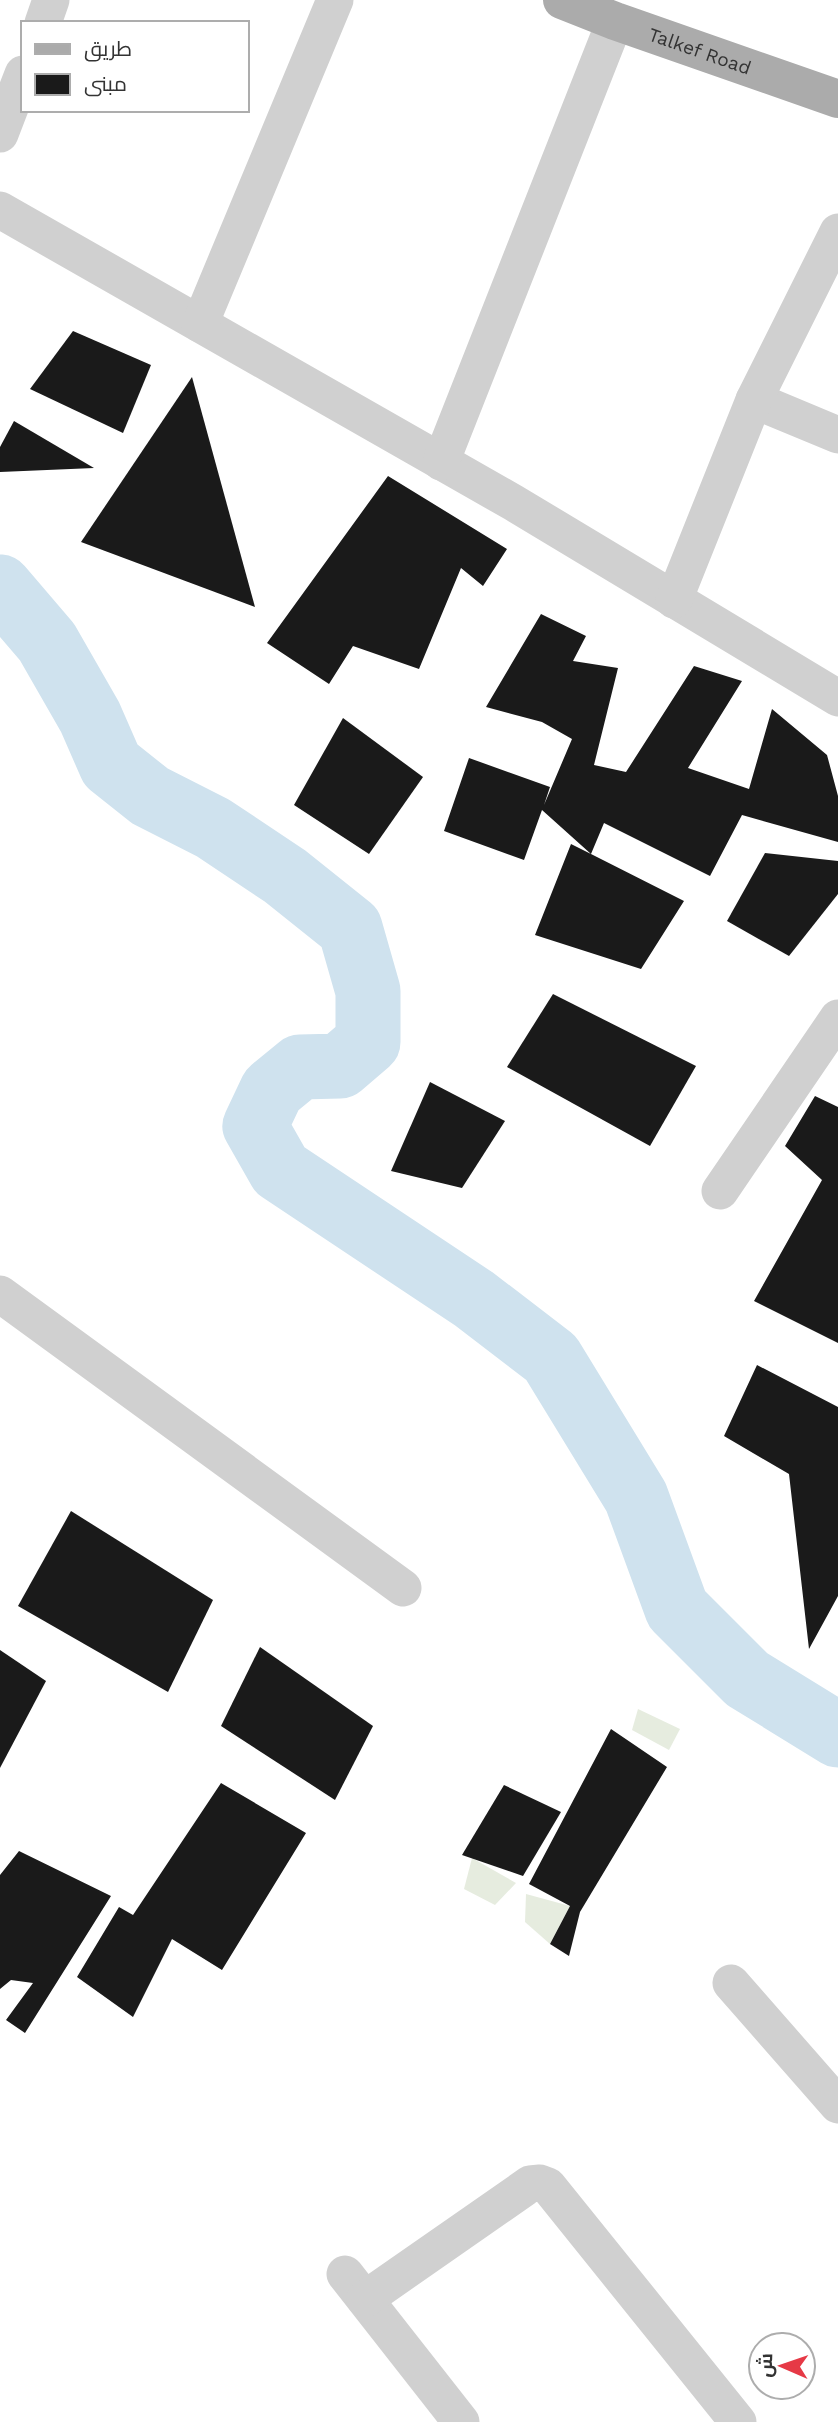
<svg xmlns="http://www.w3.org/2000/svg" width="838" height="2422" font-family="'Work Sans',Cairo,sans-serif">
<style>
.green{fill:#e6ecdf}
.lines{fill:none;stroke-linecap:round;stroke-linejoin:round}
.river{stroke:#cfe2ee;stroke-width:65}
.building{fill:#1a1a1a}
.minor{stroke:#d0d0d0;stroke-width:37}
.major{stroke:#ababab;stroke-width:38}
.labels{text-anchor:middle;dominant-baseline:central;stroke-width:7;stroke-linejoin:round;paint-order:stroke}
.street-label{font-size:19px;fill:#333;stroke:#fff}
</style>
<rect width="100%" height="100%" fill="#fff"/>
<!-- green -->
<g class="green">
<path d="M638,1709l42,20 -11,21 -37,-20z"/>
<path d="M472,1858l44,25 -21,22 -31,-16z"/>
<path d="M526,1894l44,12 -20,38 -25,-22z"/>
</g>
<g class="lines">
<!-- river -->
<path class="river" d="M0,587l47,55 43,75 21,48 39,31 63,32 72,48 65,52 18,63v51l-28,24 -40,1 -28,23 -17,36 25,44 194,129 77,59 85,139 41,112 70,70 91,56"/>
</g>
<!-- building -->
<g class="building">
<path d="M73,331l78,34 -28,68 -93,-44z"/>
<path d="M192,377l63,230 -174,-65z"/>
<path d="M14,421l80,47 -94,4v-25z"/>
<path d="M388,476l119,73 -24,37 -22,-18 -42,101 -66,-23 -24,38 -62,-41z"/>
<path d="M541,614l45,22 -13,25 45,7 -24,97 32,7 68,-106 48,15 -54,87 61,21 23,-80 55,46 11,41v46l-96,-27 -32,61 -106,-53 -13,31 93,47 -43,68 -106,-34 36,-91 20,10 -49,-44 -18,50 -80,-29 25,-73 81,29 -6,18 28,-66 -30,-17 -56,-15z"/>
<path d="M343,718l80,59 -54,77 -75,-49z"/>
<path d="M765,853l73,8v33l-49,62 -62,-35z"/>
<path d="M553,994l143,72 -46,80 -143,-79z"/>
<path d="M430,1082l75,39 -43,67 -71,-17z"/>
<path d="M815,1096l23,11v236l-84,-42 68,-121 -37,-34z"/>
<path d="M757,1365l81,42v189l-29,53 -20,-175 -65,-38z"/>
<path d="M71,1511l142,89 -45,92 -150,-86z"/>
<path d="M260,1647l113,79 -38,74 -114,-74z"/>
<path d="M0,1650l46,31 -46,87z"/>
<path d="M611,1729l56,38 -87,145 -11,44 -19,-12 20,-38 -41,-22z"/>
<path d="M221,1783l85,50 -84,137 -50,-31 -39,78 -56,-40 42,-70 14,8z"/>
<path d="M504,1785l57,27 -38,64 -61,-21z"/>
<path d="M19,1851l92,45 -86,137 -19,-13 27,-37 -22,-3 -11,9v-114z"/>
</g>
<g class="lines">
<!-- minor -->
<g class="minor">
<path d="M43,23l8,-23"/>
<path d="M0,134l23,-60"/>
<path d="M0,210l514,293 324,195"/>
<path d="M200,324l135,-324"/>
<path d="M754,400l84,35"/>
<path d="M441,462l174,-441"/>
<path d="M674,600l80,-200 84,-168"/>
<path d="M720,1191l118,-173"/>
<path d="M0,1294l403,294"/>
<path d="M731,1983l107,122"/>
<path d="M345,2274l116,148"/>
<path d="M365,2299l165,-115 10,-1 8,3 190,236"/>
</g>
<!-- major -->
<path class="major" id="s1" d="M562,0l53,21 223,78"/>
</g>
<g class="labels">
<!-- street labels -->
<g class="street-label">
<text stroke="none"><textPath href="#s1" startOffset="147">Talkef Road</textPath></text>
</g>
</g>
<!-- legend -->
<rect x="21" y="21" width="228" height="91" fill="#ffffff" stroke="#adadad" stroke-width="2"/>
<rect x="35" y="44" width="35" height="10" fill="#ababab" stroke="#adadad" stroke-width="2"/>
<text x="84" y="56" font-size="21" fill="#333333">طريق</text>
<rect x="35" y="74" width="35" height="21" fill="#1a1a1a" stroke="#adadad" stroke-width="2"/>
<text x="84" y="91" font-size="21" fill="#333333">مبنى</text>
<!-- north arrow -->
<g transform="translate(782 2366) rotate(272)"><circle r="33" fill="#ffffff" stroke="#adadad" stroke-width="2"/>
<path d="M0-5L12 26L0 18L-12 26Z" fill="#e63946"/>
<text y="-10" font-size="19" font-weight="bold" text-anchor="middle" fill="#333333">ش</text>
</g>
</svg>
